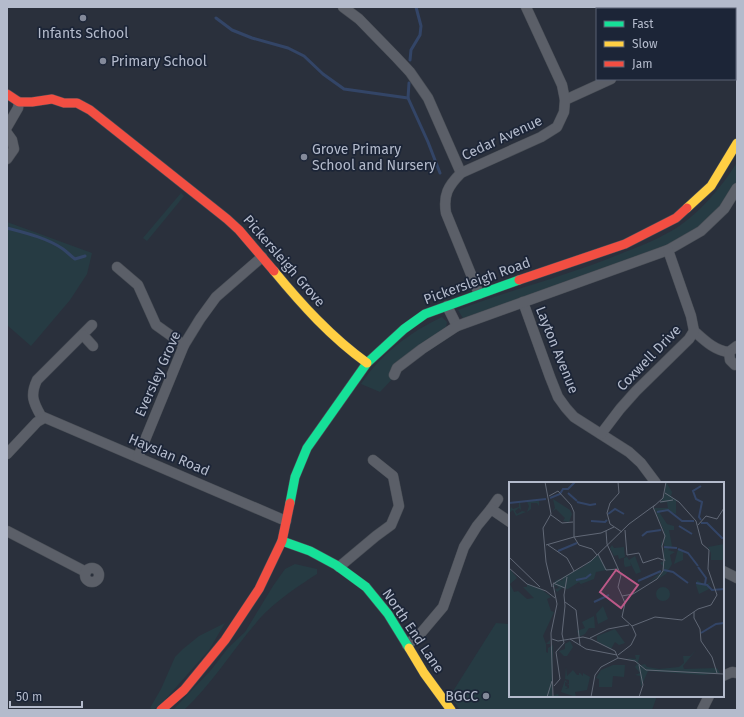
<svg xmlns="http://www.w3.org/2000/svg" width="744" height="717" font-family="'Fira Sans',sans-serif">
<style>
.green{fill:#263b43}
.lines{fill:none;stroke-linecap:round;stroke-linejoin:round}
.stream{stroke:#334567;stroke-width:3}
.street-casing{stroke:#484d55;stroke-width:11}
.fast-casing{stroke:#484d55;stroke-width:10}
.slow-casing{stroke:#484d55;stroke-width:10}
.jam-casing{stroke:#484d55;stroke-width:10}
.street{stroke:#5b5f68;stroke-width:10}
.fast{stroke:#16e098;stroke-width:9}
.slow{stroke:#ffcf43;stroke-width:9}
.jam{stroke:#f24e42;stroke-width:9}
.poi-dot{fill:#848a9a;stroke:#1c2537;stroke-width:1.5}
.labels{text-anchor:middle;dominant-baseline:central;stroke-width:3.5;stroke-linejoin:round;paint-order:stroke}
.poi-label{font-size:14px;fill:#b4bbcc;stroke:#1c2537;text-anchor:start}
.street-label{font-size:14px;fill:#b4bbcc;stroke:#1c2537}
.inset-river{fill:none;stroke:#334567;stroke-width:2}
.inset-road{fill:none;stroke:#616876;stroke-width:1}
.view{fill:#bc5988;fill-opacity:0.15;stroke:#bc5988;stroke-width:2}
.inset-edge{fill:none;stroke:#b4bbcc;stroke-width:2}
</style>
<rect width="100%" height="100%" fill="#2a303c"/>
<!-- green -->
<g class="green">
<path d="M737,162v20l-13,20 -22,22 -34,22 -204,74 -6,-10c54,-21 109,-34 162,-56 18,-7 36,-14 53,-24 24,-14 50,-44 64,-68z"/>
<path d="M181,193l3,3 -37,45 -4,-3z"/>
<path d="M7,222l85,31 -5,21 -17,26 -39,46 -24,-21z"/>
<path d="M442,317l5,5 -1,5 -26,18 -29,23 4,8 -15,16 -19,-8c20,-30 49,-52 81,-67z"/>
<path d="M295,564l22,5v5c-19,12 -47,31 -61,49 -25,29 -44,61 -72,87h-11l38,-40 17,-22 17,-16 28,-46 12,-17z"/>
<path d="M510,621v75h147l-5,14h-192l-10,-14 46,-73 12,1z"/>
<path d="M225,623l-16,27 -47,53 -9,7 -3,-2 11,-19 14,-32 8,-8 16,-13z"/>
</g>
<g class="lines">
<!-- stream -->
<g class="stream">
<path d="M216,18l16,12 20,8 36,10 16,8 19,18 21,15 64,9"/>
<path d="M410,60l1,-10 9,-15 1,-9 -5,-19"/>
<path d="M409,83l-1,15 20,44 12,31"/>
<path d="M7,228c19,5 40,10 56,21 4,3 8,7 12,10l10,-3"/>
</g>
<!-- street casing -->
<g class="street-casing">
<g id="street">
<path d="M343,7l16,12 37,38 14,15 18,26 33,75"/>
<path d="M565,100l46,-21"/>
<path d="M7,127l11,-19 1,-6"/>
<path d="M7,133l5,7 2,9 -7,10"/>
<path d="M117,267l21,18 18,40 28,20"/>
<path d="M479,294l-33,-81c-3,-18 2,-27 15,-40l80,-36 16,-10 7,-15 1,-12 -3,-15 -36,-78"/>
<path d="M523,302l27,75 8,20 8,11 8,9 55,35 12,11 15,20"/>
<path d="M447,306l10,20"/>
<path d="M92,325l-55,55c-7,15 -4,22 4,36l245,105"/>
<path d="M694,331c10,9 21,20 35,21l8,-6"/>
<path d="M83,335l10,11"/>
<path d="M729,352l1,8 5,5"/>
<path d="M394,375l3,-7 25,-19 35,-23 211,-76 33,-19 23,-22 13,-21"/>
<path d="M601,434l19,-25 16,-18 53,-52 5,-8 -3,-15 -23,-66"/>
<path d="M7,454l30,-32 7,-4"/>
<path d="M138,457l46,-112 16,-26 16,-22 46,-40"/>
<path d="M491,509l7,-10"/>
<path d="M7,531l79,41"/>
<path d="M339,567l37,-31 15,-11 8,-19 -6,-30 -20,-16"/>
<circle cx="92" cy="575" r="7"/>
<path d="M723,571l14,7"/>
<path d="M407,645l14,-12 22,-26 21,-60 13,-21 14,-17 19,13"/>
<path d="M723,676l9,-4 5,1"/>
<path d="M702,710l7,-14"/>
</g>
</g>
<!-- fast casing -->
<g class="fast-casing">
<g id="fast">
<path d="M290,503l5,-26 12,-29 60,-85 37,-34 21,-15 94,-34"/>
<path d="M282,541l28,10 26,14 30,22 22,27 21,34"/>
</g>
</g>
<!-- slow casing -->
<g class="slow-casing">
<g id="slow">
<path d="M687,208l24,-22 26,-43"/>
<path d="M274,271c28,34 57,66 93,92"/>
<path d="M409,648l15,25 27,37"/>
</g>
</g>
<!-- jam casing -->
<g class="jam-casing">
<g id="jam">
<path d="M7,94l12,8h13l20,-3 12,4h13l13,7 137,109 12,11 35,41"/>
<path d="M519,280l106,-36 51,-26 11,-10"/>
<path d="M161,710l23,-20 41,-50 34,-51 23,-48 8,-38"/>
</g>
</g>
<!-- street -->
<use href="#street" class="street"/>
<!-- fast -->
<use href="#fast" class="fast"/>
<!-- slow -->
<use href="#slow" class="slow"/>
<!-- jam -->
<use href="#jam" class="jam"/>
</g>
<!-- markers -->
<g class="poi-dot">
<circle cx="83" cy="18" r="4"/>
<circle cx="103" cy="61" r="4"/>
<circle cx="304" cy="157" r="4"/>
<circle cx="486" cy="696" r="4"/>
</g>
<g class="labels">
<!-- poi labels -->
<g class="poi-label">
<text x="83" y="33" text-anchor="middle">Infants School</text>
<text x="111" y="61">Primary School</text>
<text x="312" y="149">Grove Primary<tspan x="312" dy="16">School and Nursery</tspan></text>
<text x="478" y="696" text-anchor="end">BGCC</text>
</g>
<!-- street labels -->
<g class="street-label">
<text transform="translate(502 138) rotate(-25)">Cedar Avenue</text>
<text transform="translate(284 261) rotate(49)">Pickersleigh Grove</text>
<text transform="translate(477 281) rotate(-20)">Pickersleigh Road</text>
<text transform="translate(557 350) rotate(68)">Layton Avenue</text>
<text transform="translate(649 358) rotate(-46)">Coxwell Drive</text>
<text transform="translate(158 374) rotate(-66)">Eversley Grove</text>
<text transform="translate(169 455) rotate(23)">Hayslan Road</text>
<text transform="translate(413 631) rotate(56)">North End Lane</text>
</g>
</g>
<!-- overview -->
<g transform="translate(509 482)">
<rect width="215" height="215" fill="#2a303c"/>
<path d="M157,0l6,10 -1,4 7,5h-2v13l-9,-4 -12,2h4l8,12 7,2v4h-5l3,16 -4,4 7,2 -5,3 2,9 -6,10 -13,8 9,-8 2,-8 -2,5 -3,5 -10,6 13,-11 1,-5 -3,-3 4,-2 1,4 -4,-20 1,-8v10l2,9v-25l-10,-23h14l-1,-6 -7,1 4,-7zM44,17l17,11 2,4 -3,8 -6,-1 2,-3 -9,-9 -4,3 3,-4zM10,19h20v5l-2,-3h-6v6l-4,3 2,-6 -2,-4h-7l1,8 -2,-2 -4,3 2,3 5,-3 4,1 -10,4 -3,-6 -4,3 2,-6 2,2 6,-2zM215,62v16h-13v-7l-3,-6zM103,63l2,3 10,-1 1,10 -6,2 -1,-4 -4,1 -4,-8zM169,67l5,2v9l-9,4zM89,73l9,15 -11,2 -2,7 -13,5 3,4 -5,-6 -11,7 -6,-1 -5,4 -2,-3 4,-1 -3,-3 -3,4 2,-8 4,-2 3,2 1,-4 20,-10zM126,74l6,16 -5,2 -6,-12 1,4 -6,1 -1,-3v-6l3,-1 2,3zM0,86l8,10 -7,6 4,8 4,-1 9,8 7,-1 -11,-11h4v-3l13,4 11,9 -4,2 4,12 3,1 -11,24 3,8 4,-4v4h-4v8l2,1v-5l5,-3 -1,51 6,-2 1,3h-50zM188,98l8,5 6,-3 -3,4 1,3 -10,5 -3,-9zM147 112a7 7 0 1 1 14 0a7 7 0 1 1-14 0ZM94,124l5,13 -10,5 -2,-10zM85,134l1,12h-6l-4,6 -6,3 -2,-6 8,-3 -3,-6zM106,147l10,14 -6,2 -4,-3 -4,7 -14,-8v-5zM61,159l3,6 -6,9h-3l-5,-5 6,-2v-5zM187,168l-13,16 1,3 33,-1 3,5 -17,2 -55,-4 -7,16 -1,-11 -5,-1 5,-2 -5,-6 3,-4 -11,-5 9,1 -1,-4h5l-2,7 3,3 4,-1 2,3 12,2 20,-2 5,-4 -1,-7h7zM104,183h12l-1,12 -11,-1 -1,11h-13v-8l-3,-1 5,-8zM57,185l1,9 6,-6 4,5h2v-2h1l3,3v-3l7,4 -3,13 -12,2 1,5 -15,-5 4,-12 3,3 -3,-1v4l3,1 -3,2 4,-1v-3h-2l2,-1v-4l-4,-1z" fill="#263b43"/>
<path class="inset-river" d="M192,4l-8,5 3,8 6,3 -3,15 2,3M59,11l9,8M41,16l10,-4 3,-5h5l7,-7M68,20l13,3 6,-1M0,21l37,-4M148,30l11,-2 14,11h12M99,32l7,-5 9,5M82,39l14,1 2,-2M192,41h6l15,15h2M170,44l13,8M133,54l5,-4 14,-2M155,65l13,1M169,67l10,4 10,13M49,69l19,-8M189,85l8,11 -1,6M155,88l9,2 15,11M67,98l10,-2 5,-4M129,99l23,-10M187,101l11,2 5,5 12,-1M85,120l15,-7M192,151l15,-9 8,-1"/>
<path class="inset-road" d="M36,0l6,32 -8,14 3,34 6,25M109,0l1,11 -9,10 -3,10 3,11 12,8M40,14l9,-5 13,14 3,7v25M151,20l13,-2M144,25l12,29 -3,10 2,13M144,25l10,-9 3,-16M42,33l11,8 11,-1M189,43l8,-9 11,3 7,-11M116,48l2,25 12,-2 4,10 15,-5 5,2M97,49l1,13 14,31 -3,12 4,9M65,55l5,8 13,4 5,6M37,63l28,-8 27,-4 13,-6M39,63l19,13 7,13M89,72l8,16 12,-1M0,75l31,30M0,86l18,16 19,7 9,7M44,101l12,5M56,120l11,8 4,35M185,130v6l6,11 1,12 11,16 5,16M123,144l23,-9 27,3 16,-11 13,-4 6,-10 -9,-26 1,-19 -7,-6 -6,-23 -17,-19 -14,-9M81,156l18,-9 21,-4M43,157l6,2 25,-4 8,2 24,12 3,7 17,3 11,9M61,157l16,10 31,6M109,173l13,-10 5,-10 -4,-9 -10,-9 3,-14 -3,-7 11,-2 24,-15 6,-8 1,-12 1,2M130,183l4,20 -4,12M137,188l78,4M45,204l6,-7 -4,-27 8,-9 -2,-9 3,-28 -1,-11 3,-18M38,215l5,-16M44,215l-2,-64 6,-29 -4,-20 38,-23 38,-37 26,-19M82,215l4,-22 6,-8 17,-9"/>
<path class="view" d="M107,88l22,15 -17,23 -21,-16z"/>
<rect width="215" height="215" class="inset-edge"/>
</g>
<!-- border -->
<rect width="744" height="717" fill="none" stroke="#b4bbcc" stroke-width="16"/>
<!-- legend -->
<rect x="596" y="8" width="140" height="72" fill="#1c2537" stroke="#596173"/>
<rect x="604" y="21" width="20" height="6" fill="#16e098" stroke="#596173"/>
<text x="632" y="28" font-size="12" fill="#b4bbcc">Fast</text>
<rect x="604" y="41" width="20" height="6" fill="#ffcf43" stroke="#596173"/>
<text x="632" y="48" font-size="12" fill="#b4bbcc">Slow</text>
<rect x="604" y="61" width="20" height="6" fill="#f24e42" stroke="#596173"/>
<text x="632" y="68" font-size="12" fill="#b4bbcc">Jam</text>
<!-- scale -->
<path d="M10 701v6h72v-6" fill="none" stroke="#b4bbcc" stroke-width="2"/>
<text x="16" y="701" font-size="12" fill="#b4bbcc" stroke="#1c2537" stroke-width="3" paint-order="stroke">50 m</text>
</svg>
